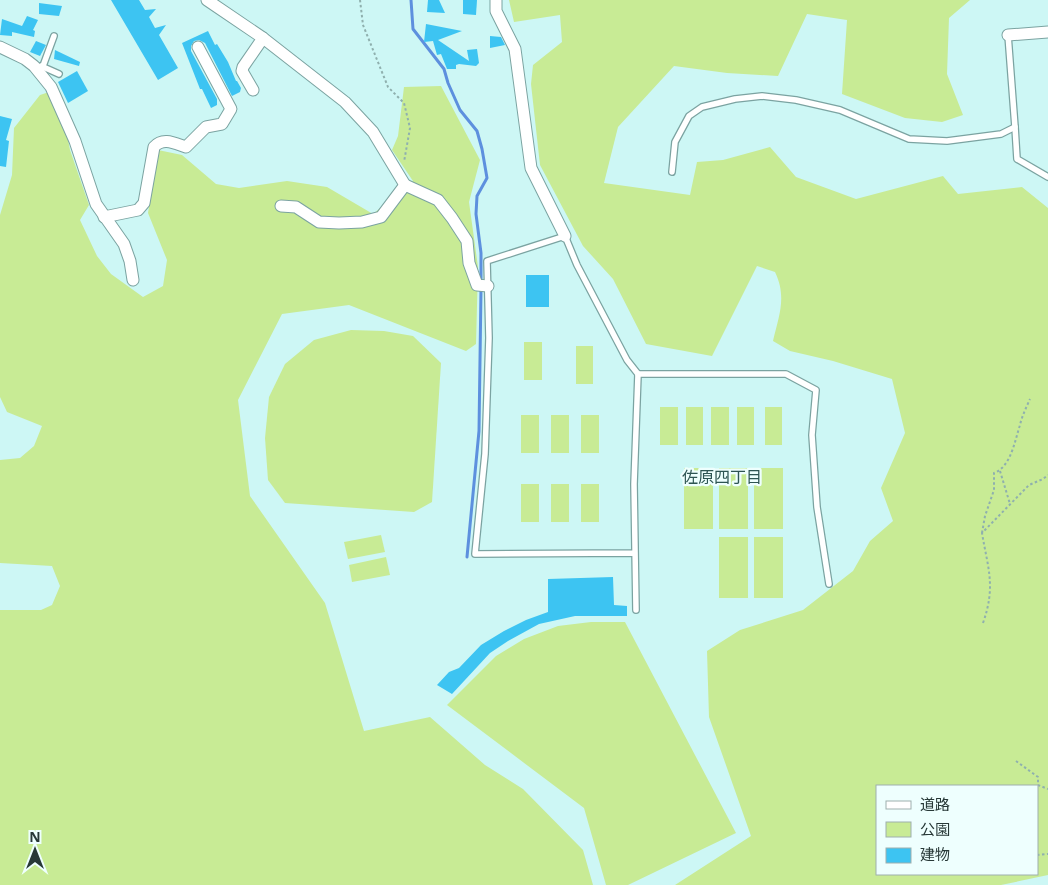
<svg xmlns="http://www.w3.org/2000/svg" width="1048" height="885" font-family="'Noto Sans','Noto Sans JP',sans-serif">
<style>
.green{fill:#c8eb95;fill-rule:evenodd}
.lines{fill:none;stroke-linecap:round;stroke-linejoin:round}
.stream{stroke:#5d90de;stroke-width:3}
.building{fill:#3dc4f2}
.service-casing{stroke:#7ba3a1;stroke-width:8}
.minor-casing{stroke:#7ba3a1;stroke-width:13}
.path{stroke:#8fb0ae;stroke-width:2;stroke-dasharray:2.5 2.5;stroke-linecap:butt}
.service{stroke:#fff;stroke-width:5.5}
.minor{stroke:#fff;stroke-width:11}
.labels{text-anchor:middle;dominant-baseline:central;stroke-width:4.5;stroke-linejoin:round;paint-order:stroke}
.neighbourhood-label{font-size:16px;fill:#2e5553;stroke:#eefffe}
</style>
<rect width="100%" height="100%" fill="#cdf7f5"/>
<!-- green -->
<g class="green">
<path d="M509,0h461l-21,18 -2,56 16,41 -21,7 -37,-4 -63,-24 5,-74 -40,-6 -29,62 -51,-3 -53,-7 -56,61 -14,56 86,12 7,-33 26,-2 47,-13 26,30 60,22 87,-23 15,18 64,-7 26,21v667l-47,10h-326l76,-49 -42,-119 -2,-66 33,-21 63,-20 50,-39 17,-30 23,-20 -12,-33 24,-55 -13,-54 -59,-18 -43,-10 -17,-10c6,-26 14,-44 2,-69l-18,-6 -45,90 -66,-12 -33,-65 -30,-33 -43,-81 -9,-81 2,-19 29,-23 -2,-27 -46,7zM1037,786v88h-160v-88z"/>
<path d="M441,86l39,74 -11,42 9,65 -2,77 -10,7 -117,-46 -67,9 -44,86 12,96 75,107 39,128 66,-14 55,48 38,24 60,61 10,35h-593v-275h41l11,-5 8,-19 -8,-20 -52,-3v-103l20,-2 14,-12 8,-20 -35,-14 -7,-15v-182l12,-40 2,-47 26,-33 18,-6 12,61 19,55 -9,15 17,36 14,18 32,23 20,-11 4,-26 -19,-47 10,-63 24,5 34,29 23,4 48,-7 40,6 46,27 40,-33 -21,-31 6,-14 6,-49z"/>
<path d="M351,330l33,1 29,5 28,27 -9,139 -18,10 -129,-9 -17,-23 -3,-42 4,-41 16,-33 29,-24z"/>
<rect x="524" y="342" width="18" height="38"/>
<rect x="576" y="346" width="17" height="38"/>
<rect x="660" y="407" width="18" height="38"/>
<rect x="686" y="407" width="17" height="38"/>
<rect x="711" y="407" width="18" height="38"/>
<rect x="737" y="407" width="17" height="38"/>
<rect x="765" y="407" width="17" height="38"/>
<rect x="521" y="415" width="18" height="38"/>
<rect x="551" y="415" width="18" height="38"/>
<rect x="581" y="415" width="18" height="38"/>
<rect x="684" y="468" width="29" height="61"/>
<rect x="719" y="468" width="29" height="61"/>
<rect x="754" y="468" width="29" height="61"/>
<rect x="521" y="484" width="18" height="38"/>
<rect x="551" y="484" width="18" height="38"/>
<rect x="581" y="484" width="18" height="38"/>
<path d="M381,535l4,17 -37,7 -4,-17z"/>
<rect x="719" y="537" width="29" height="61"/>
<rect x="754" y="537" width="29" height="61"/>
<path d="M386,557l4,18 -38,7 -3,-17z"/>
<path d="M591,622h34l111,211 -108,52h-22l-22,-77 -137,-103 49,-49 28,-17 34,-13z"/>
</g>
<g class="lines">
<!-- stream -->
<g class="stream">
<path d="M411,0l2,29 31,40 4,14 12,27 17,21 5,18 5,29 -10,18 -1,18 5,39v30"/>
<path d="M467,557l12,-126 2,-142"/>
</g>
</g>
<!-- building -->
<g class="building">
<path d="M111,0h28l6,10 11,-1 -7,8 6,11 11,-3 -7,10 19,33 -20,12z"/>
<path d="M428,0h11l6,13 -18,-1z"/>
<path d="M463,0h14l-1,15 -13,-1z"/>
<path d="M39,3l23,3 -3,10 -20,-2z"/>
<path d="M27,16l11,4 -5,10 2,1 -1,6 -22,-5v4l-12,-1 2,-16 20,7z"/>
<path d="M426,24l36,7 -24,9 31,21 -2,-11 10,-1 2,14 -3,3 -17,-2 -3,1v4h-9l-6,-15 -4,1 -4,-14 -9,1z"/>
<path d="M208,31l7,14 2,-1 11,18 8,19h1l4,7 -1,4 -8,4 -27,-53 -6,-3 -5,1 -3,5v5l26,48v6l-6,3 -9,-19h-2l-18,-46z"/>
<path d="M490,36l11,1 4,8 -15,3z"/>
<path d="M36,41l10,4 -6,11 -10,-4z"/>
<path d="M55,50l25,12 -1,4 -25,-7z"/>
<path d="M77,71l11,20 -20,12 -10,-21z"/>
<path d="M0,116l12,3 -6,21 3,1 -3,26 -6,-1z"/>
<rect x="526" y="275" width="23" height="32"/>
<path d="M613,577l1,28 13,1v10h-52l-36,8 -31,17 -18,12 -38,41 -15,-9 12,-13 10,-4 22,-23 23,-14 22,-11 22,-8v-33z"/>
</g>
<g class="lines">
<!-- service casing -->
<g class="service-casing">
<g id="service">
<path d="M41,66l18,8"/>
<path d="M43,66l11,-30"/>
<path d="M1015,127l2,32 31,18"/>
<path d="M672,172l3,-30 14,-26 13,-9 33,-8 27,-3 34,4 44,10 69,29 38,2 31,-4 23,-3 14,-7 -7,-92"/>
<path d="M638,374h148l30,16 -4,45 5,72 12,77"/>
<path d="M635,553l-160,1 10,-100 4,-116 -2,-77 78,-25 12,29 50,95 11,14 -4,110 2,126"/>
</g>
</g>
<!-- minor casing -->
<g class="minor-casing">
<g id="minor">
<path d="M207,0l56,38 82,64 28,30 32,53"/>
<path d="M496,0v11l19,38 16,119 34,68"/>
<path d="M1008,35l40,-3"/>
<path d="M0,47l25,12 9,7 17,21 24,54 21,63 28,40 6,17 3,19"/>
<path d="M253,90l-11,-19 1,-4 20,-29"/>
<path d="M281,206l15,1 23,15 20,1 23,-1 19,-5 24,-32 33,15 14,18 15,23 2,22 8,22 11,1"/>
<path d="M104,217l34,-7 6,-7 10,-56c9,-10 20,-4 32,0l20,-20 16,-3 9,-15 -33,-62"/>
</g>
</g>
<!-- path -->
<g class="path">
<path d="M360,0l3,25 25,62 16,16 6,25 -6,34"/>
<path d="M1000,471l10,33"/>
<path d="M982,533l3,-17 9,-26v-17c17,-6 21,-33 26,-48 2,-9 6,-17 10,-26"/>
<path d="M983,623c13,-37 5,-54 -1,-90l47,-48 14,-6 5,-4"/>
<path d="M1016,761l22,16v8l10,4"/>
<path d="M1037,855l11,-1"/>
</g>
<!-- service -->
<use href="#service" class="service"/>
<!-- minor -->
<use href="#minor" class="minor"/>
</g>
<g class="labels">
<!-- neighbourhood labels -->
<g class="neighbourhood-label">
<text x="722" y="477">佐原四丁目</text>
</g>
</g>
<!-- legend -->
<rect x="876" y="785" width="162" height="90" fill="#eefffe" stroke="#9eafae"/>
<rect x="886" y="801" width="25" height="8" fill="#ffffff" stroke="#9eafae"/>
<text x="920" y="810" font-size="15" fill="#273837">道路</text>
<rect x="886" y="822" width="25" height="15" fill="#c8eb95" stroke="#9eafae"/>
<text x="920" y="835" font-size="15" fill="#273837">公園</text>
<rect x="886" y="848" width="25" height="15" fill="#3dc4f2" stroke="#9eafae"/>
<text x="920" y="860" font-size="15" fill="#273837">建物</text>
<!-- north arrow -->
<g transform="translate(35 850)" stroke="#eefffe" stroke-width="4" paint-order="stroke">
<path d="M0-4L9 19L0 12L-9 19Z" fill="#273837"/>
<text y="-8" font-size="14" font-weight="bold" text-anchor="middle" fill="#273837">N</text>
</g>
</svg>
